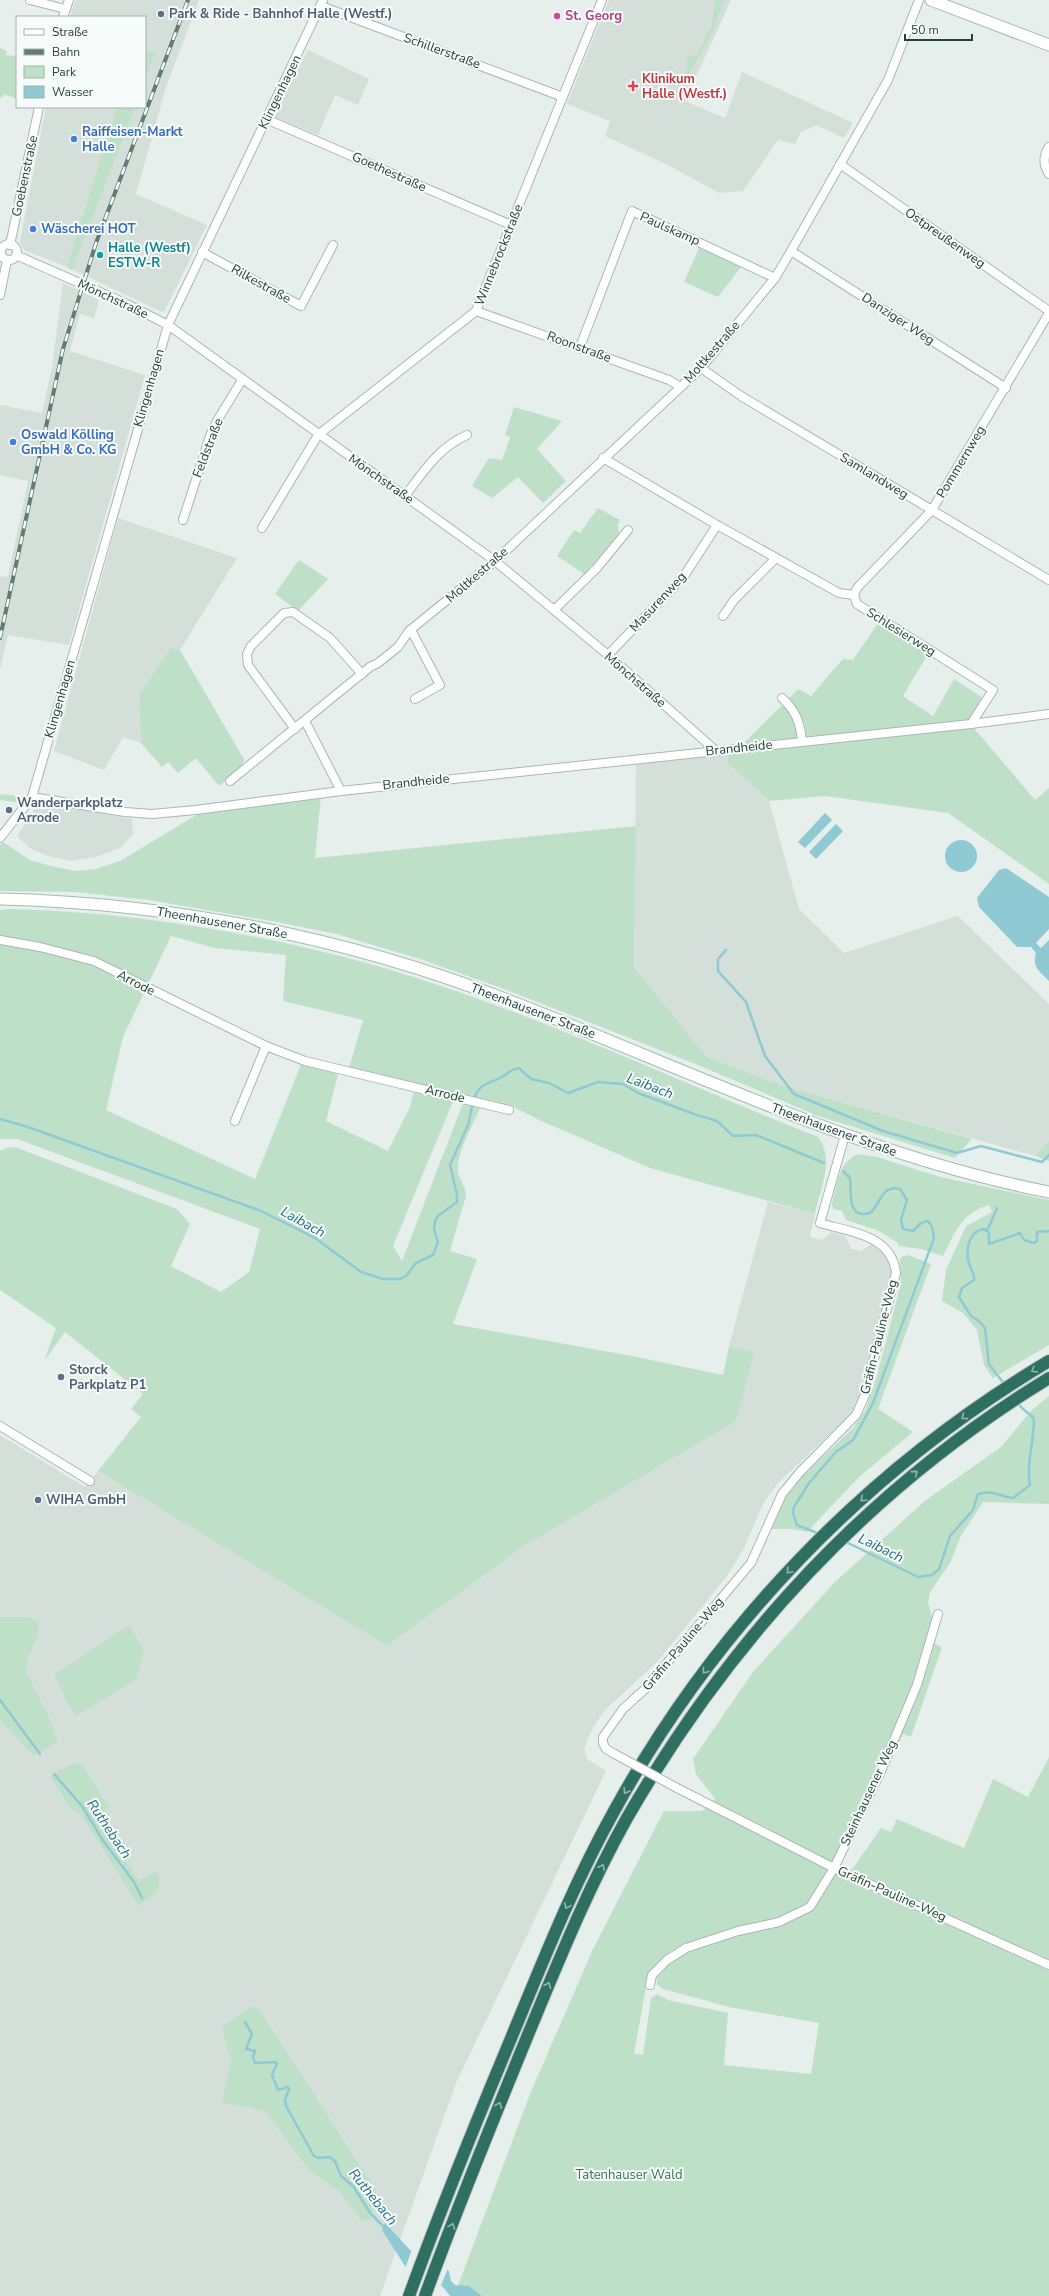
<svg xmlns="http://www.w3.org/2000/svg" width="1049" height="2296" font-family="'Nunito Sans',sans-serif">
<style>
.built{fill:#d4dfda}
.green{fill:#bfe0c8;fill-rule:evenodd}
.water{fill:#8ec9d4}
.pier{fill:#e6efeb}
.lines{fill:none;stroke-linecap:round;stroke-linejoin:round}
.stream{stroke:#8ec9d4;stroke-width:2.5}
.street-casing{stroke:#a8b8b2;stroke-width:10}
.secondary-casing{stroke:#a4bbb3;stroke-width:13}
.highway-casing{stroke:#c2cac8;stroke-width:14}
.street{stroke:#fff;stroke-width:8}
.secondary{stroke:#fff;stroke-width:11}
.highway{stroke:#2f6f62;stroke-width:12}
.rail-casing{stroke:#5f7d75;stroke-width:4}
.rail{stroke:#f7fbf9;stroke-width:2.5;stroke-dasharray:8;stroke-linecap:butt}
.street-bridge-casing{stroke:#a8b8b2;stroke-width:10;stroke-linecap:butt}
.street-bridge{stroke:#fff;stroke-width:8}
.oneway{stroke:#93b5ae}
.service-dot{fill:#5c6f8a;stroke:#f7fbf9;stroke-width:1.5}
.hotel-dot{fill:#d1479c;stroke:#f7fbf9;stroke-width:1.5}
.health-dot{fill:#e0444e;stroke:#f7fbf9;stroke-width:1.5}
.shop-dot{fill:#3f7fe0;stroke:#f7fbf9;stroke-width:1.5}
.culture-dot{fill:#0f9aa8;stroke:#f7fbf9;stroke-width:1.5}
.labels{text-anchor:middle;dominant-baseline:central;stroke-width:4;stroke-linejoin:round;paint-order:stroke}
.service-label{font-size:13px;font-weight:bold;fill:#4e5e75;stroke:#f7fbf9;text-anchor:start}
.hotel-label{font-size:13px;font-weight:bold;fill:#b23c85;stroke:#f7fbf9;text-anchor:start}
.street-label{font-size:13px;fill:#24423a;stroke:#f7fbf9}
.health-label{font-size:13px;font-weight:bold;fill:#be3a42;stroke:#f7fbf9;text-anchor:start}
.shop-label{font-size:13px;font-weight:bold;fill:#366cbe;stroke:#f7fbf9;text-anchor:start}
.culture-label{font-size:13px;font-weight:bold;fill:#0d838f;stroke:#f7fbf9;text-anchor:start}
.park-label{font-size:13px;fill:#2d7a4b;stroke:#f7fbf9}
.water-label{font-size:14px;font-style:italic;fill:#1c6f80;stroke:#f7fbf9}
</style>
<rect width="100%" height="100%" fill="#e6efeb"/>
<!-- built -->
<g class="built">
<path d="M76,0h123l-33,87 -30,107 71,31 -42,85 -3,2 -95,-45 -43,-17 -4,-8 26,-135h99v-90h-75z"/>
<path d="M609,0h122l-46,101 40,17 17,-46 111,51 -9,15 -27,-13 -16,7 -6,12 -17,-4 -35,51 -24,2 -51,-28 -63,-29 5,-15 -43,-17z"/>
<path d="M308,50l61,29 -11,26 -23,-10 -17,40 -44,-18z"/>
<path d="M63,283l36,17 -5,18 -14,-4 -10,37 75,24 -76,270 -61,-10 -8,35v-94l8,1 20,-96 -28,-6v-70l42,8 10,-46z"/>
<path d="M118,518l119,40 -57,92 -9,-3 -32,48 2,48 -18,-6 -19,33 -50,-19z"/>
<path d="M727,753l1,10 41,38 30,108 45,44 114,-37 91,88v137l-14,15 -254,-71 -74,-28 -73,-90 2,-202z"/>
<path d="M66,807l66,12 1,15 -13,14 -24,9 -26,4 -22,-5 -17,-7 -14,-13 18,-28z"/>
<path d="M768,1202l47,12 -5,23 12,3 10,-8 13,4 6,13 10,2 10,-7 7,3 10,9 4,20 -35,128 -6,10 -73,69 -14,19 -21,48 -16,26 -69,85 -53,49 -13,19 -8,20 3,10 19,12 -150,312 -76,213h-380v-861l85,52 13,-16 289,175 140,-102 226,-192 -24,-6z"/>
</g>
<!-- green -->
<g class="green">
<path d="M716,0h9l-15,37 -24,42 1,-22 10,-3 14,-27z"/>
<path d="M0,48l7,3 -1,4 11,1v43l-13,-5 -2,4 -2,-1z"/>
<path d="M145,50l10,3 -10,27z"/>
<path d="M117,107h18l-63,163 -5,-3z"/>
<path d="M699,248l42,19 -23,30 -34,-15z"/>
<path d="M514,407l48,14 -25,28 29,32 -23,22 -25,-26 -26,21 -20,-12 17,-28 13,2 8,-23 -5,-2z"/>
<path d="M598,508l22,12 -2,5 1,11 -35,38 -27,-18 17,-26 6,3z"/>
<path d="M299,560l29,19 -30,32 -23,-17z"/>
<path d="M878,623l50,31 -25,42 30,20 21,-37 29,19 -16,24 -223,21 54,-54 13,7 32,-37 10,1z"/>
<path d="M171,647l9,3 64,109 -2,8 -23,19 -23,-28 -18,15 -10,-11 -6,5 -21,-24 -2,-48z"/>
<path d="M974,728l61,72 14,-12v96l-101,-71 -123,-17 -56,5 -41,-38 -1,-10z"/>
<path d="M0,794l26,3 -4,6 -22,-3z"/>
<path d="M321,796l-6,62 321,-32 -2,141 73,90 74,28 191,54 -17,19 -137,-42 -120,-51 -191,-75 -87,-31 -84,-25 -59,-12 -128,-22 -74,-8 -75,-1v-46l3,-3 27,18 21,6 25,5 19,-2 25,-8 78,-47z"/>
<path d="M11,909c142,4 286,30 421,74 131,43 257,103 386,154 17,22 2,52 -3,77l-165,-46 -113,-49 -29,-15 -159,-36 14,-48 -80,-19 3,-46 -71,-7 -44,-12 -48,101 -17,73 149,69 47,-117 36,12 -12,47 62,30 22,-44 4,-17 40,9 -61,147 9,15 61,-158 17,5c-7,17 -23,44 -22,62 0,9 8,16 8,26l-16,55 27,8 -24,65 179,32 91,19 6,-29 25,6 -18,69 -209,123 -140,102 -289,-175 43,-54 -10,-8 12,-15 -78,-62 -21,29 12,-33 -56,-38v-139l6,-3 9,-1 162,62 13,15 -19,42 50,26 28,-20 11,-43 -243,-90h-17v-229z"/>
<path d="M1049,1141v20l-14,-5z"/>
<path d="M857,1154l20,3 63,20 109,23v145l-56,33 -9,-13 -7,-35 -14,-17 -21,-12 4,-31 20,-44 26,-14 -3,-7c-28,8 -34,28 -46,51l-22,-7 -23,-3v-3l-21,-13 -31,-10 -4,-9 -9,-2 -1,-5c5,-19 6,-40 25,-50z"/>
<path d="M908,1255l23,9 -53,145 35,23 -55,46 -51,54 -15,-3h-19l-1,-3 13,-29 8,-12 60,-57 12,-17 12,-35 24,-93 -1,-24 3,-3z"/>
<path d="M1049,1396v108l-66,-2 -22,34 -11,27 -20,29 -2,11 5,17 -5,21 14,6 -31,90 -8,-3 -65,131 13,6 30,-43 10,4 6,-13 67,29 29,-69 35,18 21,-40v539h-595l76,-202 63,-145 71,-138h38l13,-12 -19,-25 -3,-15 60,-87 82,-90 91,-82 75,-53 31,-37zM673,1960l-16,18v7l6,4 66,18 90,16 -8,51 -87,-9 4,-52 -60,-13 -11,-6 -6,4 -8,57 -9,-1 12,-67 5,-13z"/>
<path d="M0,1617h30l8,4v14l-10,22 -2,15 25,50 6,20 -23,14 -34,-36z"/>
<path d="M129,1625l15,25 -7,29 -61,37 -11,-18 -10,-24z"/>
<path d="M81,1763l28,44 -14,11 44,62 17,-9 4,8 -3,12 -18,15 -58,-91 -11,-7 -19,-31 1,-2 17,-10z"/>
<path d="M251,2007l8,2 116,180 2,12 -7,19 -3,1 -6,-1 -21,-28 -32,-23 -41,-56 -8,-4 -37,-6 9,-42 -9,-34z"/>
</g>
<!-- water -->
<g class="water">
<path d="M825,813l7,7 -27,28 -7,-6z"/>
<path d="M836,824l7,7 -27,28 -7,-7z"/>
<circle cx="961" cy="856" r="16"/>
<path d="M1006,868l43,29v32l-13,14 5,5 8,-8v41c-10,-10 -17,-14 -13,-28l-5,-6h-14l-38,-40 -2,-9 22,-28z"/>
<path d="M385,2223l25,27 39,21 2,10 4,4 14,1 13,10h-32l-7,-9 -38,-21 -23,-36z"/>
</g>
<!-- pier -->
<path class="pier" d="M412,2249l36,19 -8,20 -35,-19z"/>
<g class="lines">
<!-- stream -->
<g class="stream">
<path d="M726,950l-8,9v12l28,31 19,54 29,38 89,37 74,22 24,-7 61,16 7,-7"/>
<path d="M475,1096c6,-13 13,-12 25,-18 8,-3 9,-9 19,-10l12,11 18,4 19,10 30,-11 25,2 15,9 56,21 23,7 16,15 23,-1 68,28"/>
<path d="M0,1119l28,8 233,84 54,27 46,34 22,7h17l6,-3 10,-13 17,-8 5,-13 -4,-13 1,-8 3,-5 19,-14v-7l-7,-30 18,-40 4,-18"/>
<path d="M987,1231l10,-23"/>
<path d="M1005,1385l-16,-21 -4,-36 -6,-7 -8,-5 -12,-19 3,-9 12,-8c1,-7 -4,-11 -5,-17 -4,-13 0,-32 15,-34l5,4v11l31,-11 4,7 10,3 3,-2v-9l12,-1"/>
<path d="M820,1534l-23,-9 -4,-12 1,-6 15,-24 27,-31 17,-12 20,-37 61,-165 -2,-11 -4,-6 -7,2 -8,8 -10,-2 -2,-9 6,-20 -7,-11c-19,-5 -20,17 -30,24 -24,7 -18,-22 -20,-35l-7,-7"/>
<path d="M844,1541l74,36 14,-2 7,-6 11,-33 23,-26 5,-16c14,-5 23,3 35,4l17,-13c-4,-21 4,-44 4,-66 -2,-4 -12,-9 -16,-16"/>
<path d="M0,1700l40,54"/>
<path d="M54,1774l28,32 22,36 30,40 8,16"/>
<path d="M245,2022l7,12 -6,15 9,2 -2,6 2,6 20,-1 2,2 -5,11 6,15 10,-3 1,2 -4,11 1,6 28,50 4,2 11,-1 6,4 6,15 12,10 18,28 14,14"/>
</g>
<!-- street casing -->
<g class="street-casing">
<g id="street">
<path d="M30,0l35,9"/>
<path d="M321,6l242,91"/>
<path d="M63,17l6,-17"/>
<path d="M266,119l245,106"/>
<path d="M1049,147c-6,9 -6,18 0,27"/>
<path d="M840,164l209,147"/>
<circle cx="9" cy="252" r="8"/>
<path d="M10,245l29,-138"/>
<path d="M791,251l215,137"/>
<path d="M202,252l99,54 32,-61"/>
<path d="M16,255l109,48 43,22 327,236 113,94 107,95"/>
<path d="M0,295l7,-35"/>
<path d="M476,311l193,69 12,7"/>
<path d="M580,347l52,-136 143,67"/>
<path d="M701,368l40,28 308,184"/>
<path d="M603,458l114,67 122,68 15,2"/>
<path d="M405,496c18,-24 34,-49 62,-61"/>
<path d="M183,520l27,-84 8,-17 24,-39"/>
<path d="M262,528l56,-93 158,-124 126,-311"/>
<path d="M854,595l3,-7 75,-78 117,-197"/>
<path d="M854,595l3,9 136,86 -22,34"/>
<path d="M554,610l42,-41 32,-39"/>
<path d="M723,616l11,-16 42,-42"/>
<path d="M411,630l29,55 -25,14"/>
<path d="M608,655l76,-79 33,-51"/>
<path d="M782,698c14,13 18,24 20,43"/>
<path d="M305,721l36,70"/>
<path d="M295,729l-47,-64 -1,-11 4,-8 33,-33 9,-1 37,26 32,36"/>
<path d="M230,781l140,-114 8,-4 20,-16 11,-16 86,-70 206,-193 74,-90 16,-27 97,-171 31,-80"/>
<path d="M32,797l93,15 27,2 44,-4 145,-19 630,-67 78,-10"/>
<path d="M0,838l32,-41 136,-472 155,-325"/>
<path d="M0,940l40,7 54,14 172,85 39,15 204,49"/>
<path d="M235,1121l31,-75"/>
<path d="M0,1426l90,55"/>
<path d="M613,1753l-7,-4 -3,-6v-6l20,-28 22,-20 106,-126 31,-69 18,-22 56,-57 9,-20 31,-122c-4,-38 -46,-41 -76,-50l25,-88"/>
<path d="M677,1788l157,80 215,97"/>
<path d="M650,1985l2,-10 15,-15 19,-12 52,-17 41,-9 31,-15 24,-39 47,-97 36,-86 21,-71"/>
</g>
</g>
<!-- secondary casing -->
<g class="secondary-casing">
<g id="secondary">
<path d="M931,0l118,45"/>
<path d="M0,899c171,4 345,38 505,100 180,69 354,156 544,193"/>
</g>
</g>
<!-- highway casing -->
<g class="highway-casing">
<g id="highway">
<path d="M409,2296c32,-88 67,-174 103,-260 31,-75 61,-151 101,-223 101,-185 254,-344 436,-452"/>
<path d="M425,2296c33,-91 70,-181 107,-271 29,-70 58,-141 95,-207 105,-182 242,-330 422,-440"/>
</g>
</g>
<!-- street -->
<use href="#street" class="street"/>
<!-- secondary -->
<use href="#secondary" class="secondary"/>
<!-- highway -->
<use href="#highway" class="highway"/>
<!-- rail casing -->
<g class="rail-casing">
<path id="rail" d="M0,638l63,-289 33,-106 92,-243"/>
</g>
<!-- rail -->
<use href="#rail" class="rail"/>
<!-- street-bridge casing -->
<g class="street-bridge-casing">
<path id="street-bridge" d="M613,1753l64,35"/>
</g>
<!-- street-bridge -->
<use href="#street-bridge" class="street-bridge"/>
</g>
<!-- one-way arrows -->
<defs><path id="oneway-chevron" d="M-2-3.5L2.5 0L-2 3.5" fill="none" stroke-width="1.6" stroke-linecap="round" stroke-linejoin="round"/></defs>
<g class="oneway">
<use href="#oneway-chevron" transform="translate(1034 1370) rotate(149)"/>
<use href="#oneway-chevron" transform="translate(964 1417) rotate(144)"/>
<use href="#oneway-chevron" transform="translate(915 1473) rotate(-40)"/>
<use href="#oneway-chevron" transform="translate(863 1499) rotate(138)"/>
<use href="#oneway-chevron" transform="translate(789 1571) rotate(134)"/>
<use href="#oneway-chevron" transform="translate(705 1671) rotate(128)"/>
<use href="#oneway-chevron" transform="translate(626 1791) rotate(121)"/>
<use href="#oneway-chevron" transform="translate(602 1867) rotate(-63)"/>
<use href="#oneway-chevron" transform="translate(567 1906) rotate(114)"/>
<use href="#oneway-chevron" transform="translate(548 1985) rotate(-67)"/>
<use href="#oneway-chevron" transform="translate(499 2105) rotate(-68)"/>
<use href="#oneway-chevron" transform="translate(452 2226) rotate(-69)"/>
</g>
<!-- markers -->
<g class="service-dot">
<circle cx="161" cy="14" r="4"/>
<circle cx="9" cy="810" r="4"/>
<circle cx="61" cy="1377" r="4"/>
<circle cx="38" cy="1500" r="4"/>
</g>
<circle class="hotel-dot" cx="557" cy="16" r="4"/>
<path class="health-dot" d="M631 80h4v4h4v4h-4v4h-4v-4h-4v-4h4z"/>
<g class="shop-dot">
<circle cx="74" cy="139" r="4"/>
<circle cx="33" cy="229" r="4"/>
<circle cx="13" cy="442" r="4"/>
</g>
<circle class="culture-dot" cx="100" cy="255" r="4"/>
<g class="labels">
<!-- service labels -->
<g class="service-label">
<text x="169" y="14">Park &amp; Ride - Bahnhof Halle (Westf.)</text>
<text x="17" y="803">Wanderparkplatz<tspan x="17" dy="15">Arrode</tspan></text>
<text x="69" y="1370">Storck<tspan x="69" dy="15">Parkplatz P1</tspan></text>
<text x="46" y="1500">WIHA GmbH</text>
</g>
<!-- hotel labels -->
<g class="hotel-label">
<text x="565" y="16">St. Georg</text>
</g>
<!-- street labels -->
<g class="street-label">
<text transform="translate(442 51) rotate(20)">Schillerstraße</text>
<text transform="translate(280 92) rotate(-64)">Klingenhagen</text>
<text transform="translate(389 172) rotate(24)">Goethestraße</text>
<text transform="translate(25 176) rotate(-78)">Goebenstraße</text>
<text transform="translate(670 229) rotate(24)">Paulskamp</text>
<text transform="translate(945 238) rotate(35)">Ostpreußenweg</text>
<text transform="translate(499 255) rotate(-68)">Winnebrockstraße</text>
<text transform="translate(261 284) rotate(29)">Rilkestraße</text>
<text transform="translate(113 299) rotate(25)">Mönchstraße</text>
<text transform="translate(898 319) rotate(33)">Danziger Weg</text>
<text transform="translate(579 347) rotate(20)">Roonstraße</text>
<text transform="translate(712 352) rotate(-49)">Moltkestraße</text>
<text transform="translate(149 388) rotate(-74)">Klingenhagen</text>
<text transform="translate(208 448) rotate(-69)">Feldstraße</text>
<text transform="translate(961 462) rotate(-59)">Pommernweg</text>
<text transform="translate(874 476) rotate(31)">Samlandweg</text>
<text transform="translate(381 479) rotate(35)">Mönchstraße</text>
<text transform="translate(477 575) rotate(-41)">Moltkestraße</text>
<text transform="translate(658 602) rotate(-47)">Masurenweg</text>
<text transform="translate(901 632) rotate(32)">Schlesierweg</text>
<text transform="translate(635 680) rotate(41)">Mönchstraße</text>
<text transform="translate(60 699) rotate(-74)">Klingenhagen</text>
<text transform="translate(739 748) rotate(-6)">Brandheide</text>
<text transform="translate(416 782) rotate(-6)">Brandheide</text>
<text transform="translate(222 923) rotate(10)">Theenhausener Straße</text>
<text transform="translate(136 983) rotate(27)">Arrode</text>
<text transform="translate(533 1011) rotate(21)">Theenhausener Straße</text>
<text transform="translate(445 1094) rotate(13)">Arrode</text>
<text transform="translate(834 1130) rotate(20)">Theenhausener Straße</text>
<text transform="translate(879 1337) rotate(-76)">Gräfin-Pauline-Weg</text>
<text transform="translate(683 1644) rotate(-50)">Gräfin-Pauline-Weg</text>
<text transform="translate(869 1793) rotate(-65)">Steinhausener Weg</text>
<text transform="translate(892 1894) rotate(24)">Gräfin-Pauline-Weg</text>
</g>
<!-- health labels -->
<g class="health-label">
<text x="642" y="79">Klinikum<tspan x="642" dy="15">Halle (Westf.)</tspan></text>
</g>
<!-- shop labels -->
<g class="shop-label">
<text x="82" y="132">Raiffeisen-Markt<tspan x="82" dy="15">Halle</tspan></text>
<text x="41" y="229">Wäscherei HOT</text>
<text x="21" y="435">Oswald Kölling<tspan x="21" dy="15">GmbH &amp; Co. KG</tspan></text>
</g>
<!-- culture labels -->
<g class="culture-label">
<text x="108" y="248">Halle (Westf)<tspan x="108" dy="15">ESTW-R</tspan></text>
</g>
<!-- park labels -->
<g class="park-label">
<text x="629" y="2175">Tatenhauser Wald</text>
</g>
<!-- water labels -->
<g class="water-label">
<text transform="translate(650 1086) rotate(21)">Laibach</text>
<text transform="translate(303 1222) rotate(29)">Laibach</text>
<text transform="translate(881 1548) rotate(26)">Laibach</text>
<text transform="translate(109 1829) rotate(56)">Ruthebach</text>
<text transform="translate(373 2197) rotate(51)">Ruthebach</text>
</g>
</g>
<!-- legend -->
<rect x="16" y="16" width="130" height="92" fill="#f7fbf9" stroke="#a3b1ad"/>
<rect x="24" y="29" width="20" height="6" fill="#ffffff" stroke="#a3b1ad"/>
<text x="52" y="36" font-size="12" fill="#24423a">Straße</text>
<rect x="24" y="49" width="20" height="6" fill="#5f7d75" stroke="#a3b1ad"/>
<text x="52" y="56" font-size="12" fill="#24423a">Bahn</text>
<rect x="24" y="66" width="20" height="12" fill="#bfe0c8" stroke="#a3b1ad"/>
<text x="52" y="76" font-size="12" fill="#24423a">Park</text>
<rect x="24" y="86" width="20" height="12" fill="#8ec9d4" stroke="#a3b1ad"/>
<text x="52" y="96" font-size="12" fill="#24423a">Wasser</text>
<!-- scale -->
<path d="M905 34v6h67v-6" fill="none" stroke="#24423a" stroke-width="2"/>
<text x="911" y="34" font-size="12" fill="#24423a" stroke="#f7fbf9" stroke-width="3" paint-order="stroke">50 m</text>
</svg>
